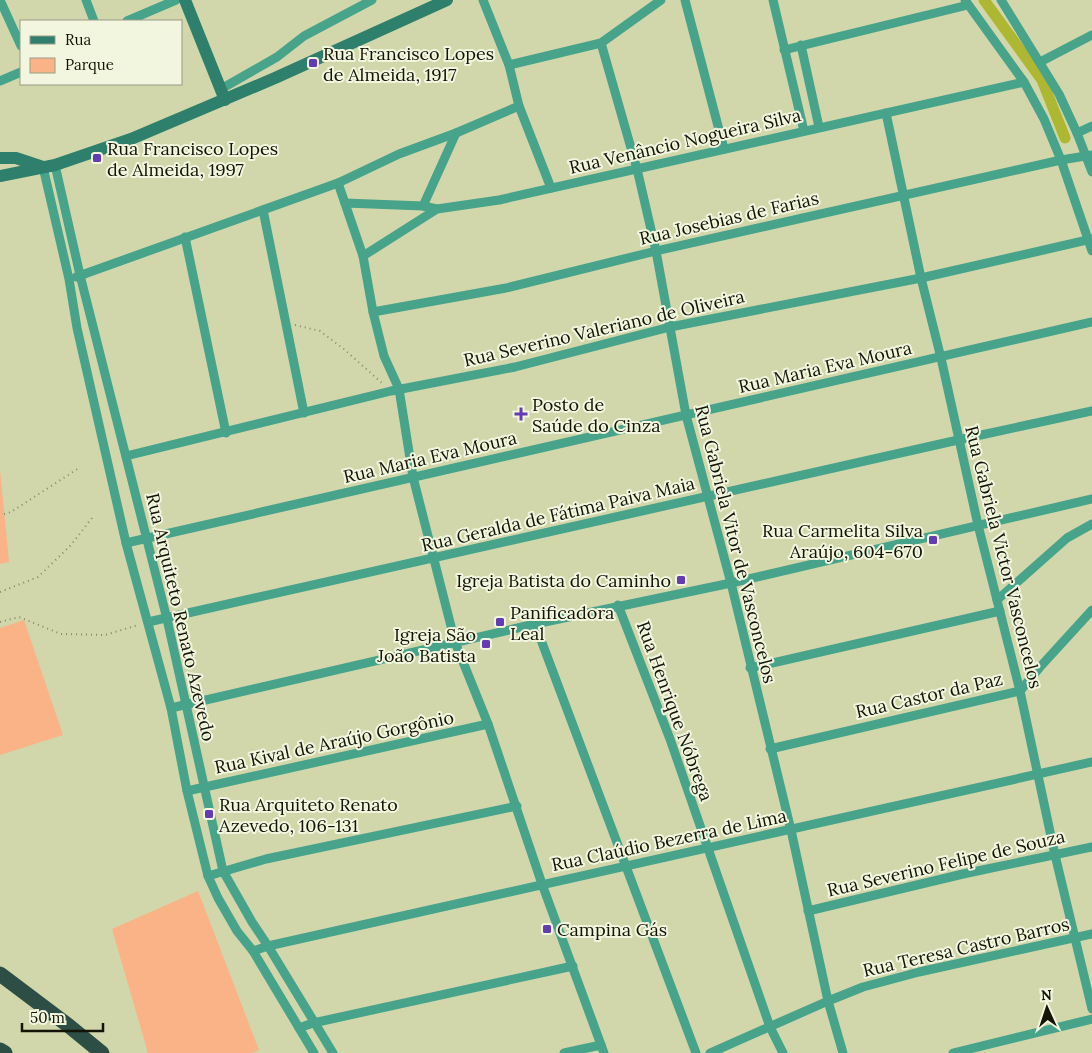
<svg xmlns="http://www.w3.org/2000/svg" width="1092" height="1053" font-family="Lora,serif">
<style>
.green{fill:#f9b386}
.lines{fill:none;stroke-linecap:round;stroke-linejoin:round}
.canal{stroke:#aeb732;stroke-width:11}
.path{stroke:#858969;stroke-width:2;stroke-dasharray:1 4;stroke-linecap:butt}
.street{stroke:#48a38b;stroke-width:9}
.secondary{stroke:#2e806c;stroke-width:12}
.highway{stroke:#2d4e44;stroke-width:15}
.poi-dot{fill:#633bb3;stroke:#f2f6df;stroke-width:2}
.labels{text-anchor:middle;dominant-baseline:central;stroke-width:4;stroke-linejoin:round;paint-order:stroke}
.poi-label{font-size:18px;fill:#131405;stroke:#f2f6df;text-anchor:start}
.street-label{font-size:18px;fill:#131405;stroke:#f2f6df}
</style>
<rect width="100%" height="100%" fill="#d1d7ab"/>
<!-- green -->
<g class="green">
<path d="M0,469l9,93 -9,2z"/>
<path d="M24,620l39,115 -63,20v-127z"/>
<path d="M198,891l61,159 -8,3h-103l-36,-124z"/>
</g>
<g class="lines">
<!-- canal -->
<path class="canal" d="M984,0l58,80 23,58"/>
<!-- path -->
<g class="path">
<path d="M295,325l25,6 25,19 38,34"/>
<path d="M4,514l7,-2 68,-44"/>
<path d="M0,592l38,-15 33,-32 21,-27"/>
<path d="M0,622l19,-5 42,17 44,1 33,-10"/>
</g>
<!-- street -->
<g class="street">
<path d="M0,0l21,46"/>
<path d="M86,0l8,21"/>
<path d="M483,0l26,65 10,41 32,82"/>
<path d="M685,0l39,149"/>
<path d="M773,0l31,131"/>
<path d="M965,0l59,82 20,37 17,41 31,91"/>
<path d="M1001,0l58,94 18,39 15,39"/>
<path d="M127,21l49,-21"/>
<path d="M601,43l36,126 19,82 30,164 45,168 60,247 37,171 15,52"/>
<path d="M801,45l18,82"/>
<path d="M784,50l184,-45"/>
<path d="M1040,62l52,-27"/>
<path d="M509,65l92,-22 60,-43"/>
<path d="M0,81l21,-9"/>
<path d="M221,89l56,-32 27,-21 68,-36"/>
<path d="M886,113l35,165 20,80 37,167 42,166 35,164 37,154"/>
<path d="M1077,133l15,-7"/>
<path d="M55,165l25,110 87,344 56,252 29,51 16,24 65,107"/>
<path d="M43,167l26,112 8,49 49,215 45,165 16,83 21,85 10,22 19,33 16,20 61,102"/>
<path d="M338,183l25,73 10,56 11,44 15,33 14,88 42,165 33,82 54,160 62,169"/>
<path d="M345,203l78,3 14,3"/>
<path d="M423,206l33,-73"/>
<path d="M263,210l41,203"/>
<path d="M185,237l41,196"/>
<path d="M363,256l74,-47 62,-9 525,-118"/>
<path d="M76,277l262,-94 61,-29 57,-21 63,-27"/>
<path d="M373,312l133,-24 150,-37 405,-91 31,-5"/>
<path d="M126,456l265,-65 124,-24 155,-40 251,-49 171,-39"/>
<path d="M126,543l966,-221"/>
<path d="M997,600l70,-62 25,-14"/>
<path d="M618,605l52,134 100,288 13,26"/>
<path d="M148,622l810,-182 134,-29"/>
<path d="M535,624l161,429"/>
<path d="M750,668l250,-57"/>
<path d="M171,708l364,-84 196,-41 361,-84"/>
<path d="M770,749l250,-58 20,-24 52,-57"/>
<path d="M187,791l301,-67"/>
<path d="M208,876l58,-17 251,-53"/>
<path d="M808,911l155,-37 129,-27"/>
<path d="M253,951l15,-5c275,-62 550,-121 824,-184"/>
<path d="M299,1028l14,-5 260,-57"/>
<path d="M564,1053l37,-8"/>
<path d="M710,1053l118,-52 35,-14 56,-15 173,-38"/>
<path d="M953,1053l139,-34"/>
</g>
<!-- secondary -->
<g class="secondary">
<path d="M185,0l40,100"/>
<path d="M0,158h16l27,9"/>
<path d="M0,176l55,-11 76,-26 144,-61 172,-78"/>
</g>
<!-- highway -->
<g class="highway">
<path d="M0,974l69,52 33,27"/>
<path d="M0,1050l5,3"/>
</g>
</g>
<!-- markers -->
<g class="poi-dot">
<rect x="308" y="58" width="10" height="10" rx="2.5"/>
<rect x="92" y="153" width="10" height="10" rx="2.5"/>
<path d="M518.5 406.5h5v5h5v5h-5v5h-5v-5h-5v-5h5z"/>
<rect x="928" y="535" width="10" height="10" rx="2.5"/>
<rect x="676" y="575" width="10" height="10" rx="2.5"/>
<rect x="495" y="617" width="10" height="10" rx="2.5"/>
<rect x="481" y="639" width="10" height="10" rx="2.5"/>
<rect x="204" y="809" width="10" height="10" rx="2.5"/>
<rect x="542" y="924" width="10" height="10" rx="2.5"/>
</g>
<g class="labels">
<!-- poi labels -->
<g class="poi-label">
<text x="323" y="53">Rua Francisco Lopes<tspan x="323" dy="21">de Almeida, 1917</tspan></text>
<text x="107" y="148">Rua Francisco Lopes<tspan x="107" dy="21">de Almeida, 1997</tspan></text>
<text x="532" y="404">Posto de<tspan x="532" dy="21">Saúde do Cinza</tspan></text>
<text x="923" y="530" text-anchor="end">Rua Carmelita Silva<tspan x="923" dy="21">Araújo, 604-670</tspan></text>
<text x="671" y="580" text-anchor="end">Igreja Batista do Caminho</text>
<text x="510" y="612">Panificadora<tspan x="510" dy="21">Leal</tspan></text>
<text x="476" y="634" text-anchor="end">Igreja São<tspan x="476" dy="21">João Batista</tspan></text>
<text x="219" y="804">Rua Arquiteto Renato<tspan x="219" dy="21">Azevedo, 106-131</tspan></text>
<text x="557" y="929">Campina Gás</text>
</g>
<!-- street labels -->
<g class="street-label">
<text transform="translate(685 141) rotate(-13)">Rua Venâncio Nogueira Silva</text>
<text transform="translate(729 218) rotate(-13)">Rua Josebias de Farias</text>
<text transform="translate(604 328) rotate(-13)">Rua Severino Valeriano de Oliveira</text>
<text transform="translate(825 367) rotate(-13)">Rua Maria Eva Moura</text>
<text transform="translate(430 457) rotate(-13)">Rua Maria Eva Moura</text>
<text transform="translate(558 514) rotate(-13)">Rua Geralda de Fátima Paiva Maia</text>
<text transform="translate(736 544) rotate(76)">Rua Gabriela Vitor de Vasconcelos</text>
<text transform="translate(1004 557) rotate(76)">Rua Gabriela Victor Vasconcelos</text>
<text transform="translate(181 617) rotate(77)">Rua Arquiteto Renato Azevedo</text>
<text transform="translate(929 695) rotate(-13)">Rua Castor da Paz</text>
<text transform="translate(675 711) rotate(70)">Rua Henrique Nóbrega</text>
<text transform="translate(334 742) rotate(-12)">Rua Kival de Araújo Gorgônio</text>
<text transform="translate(669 840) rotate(-12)">Rua Claúdio Bezerra de Lima</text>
<text transform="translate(946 863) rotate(-13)">Rua Severino Felipe de Souza</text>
<text transform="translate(966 947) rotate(-13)">Rua Teresa Castro Barros</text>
</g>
</g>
<!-- legend -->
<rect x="20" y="20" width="162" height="65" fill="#f2f6df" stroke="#999c88"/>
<rect x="30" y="36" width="25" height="8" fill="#2e806c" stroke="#999c88"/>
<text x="65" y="45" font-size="15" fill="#131405">Rua</text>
<rect x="30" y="58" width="25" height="15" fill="#f9b386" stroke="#999c88"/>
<text x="65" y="70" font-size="15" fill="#131405">Parque</text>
<!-- north arrow -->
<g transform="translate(1047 1008) rotate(357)" stroke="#f2f6df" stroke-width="4" paint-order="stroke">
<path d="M0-4L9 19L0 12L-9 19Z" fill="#131405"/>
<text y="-8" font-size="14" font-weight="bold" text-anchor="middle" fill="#131405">N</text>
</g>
<!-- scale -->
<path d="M22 1023v8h81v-8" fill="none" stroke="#131405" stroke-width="2.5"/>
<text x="30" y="1023" font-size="15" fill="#131405" stroke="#f2f6df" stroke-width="4" paint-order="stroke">50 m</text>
</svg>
